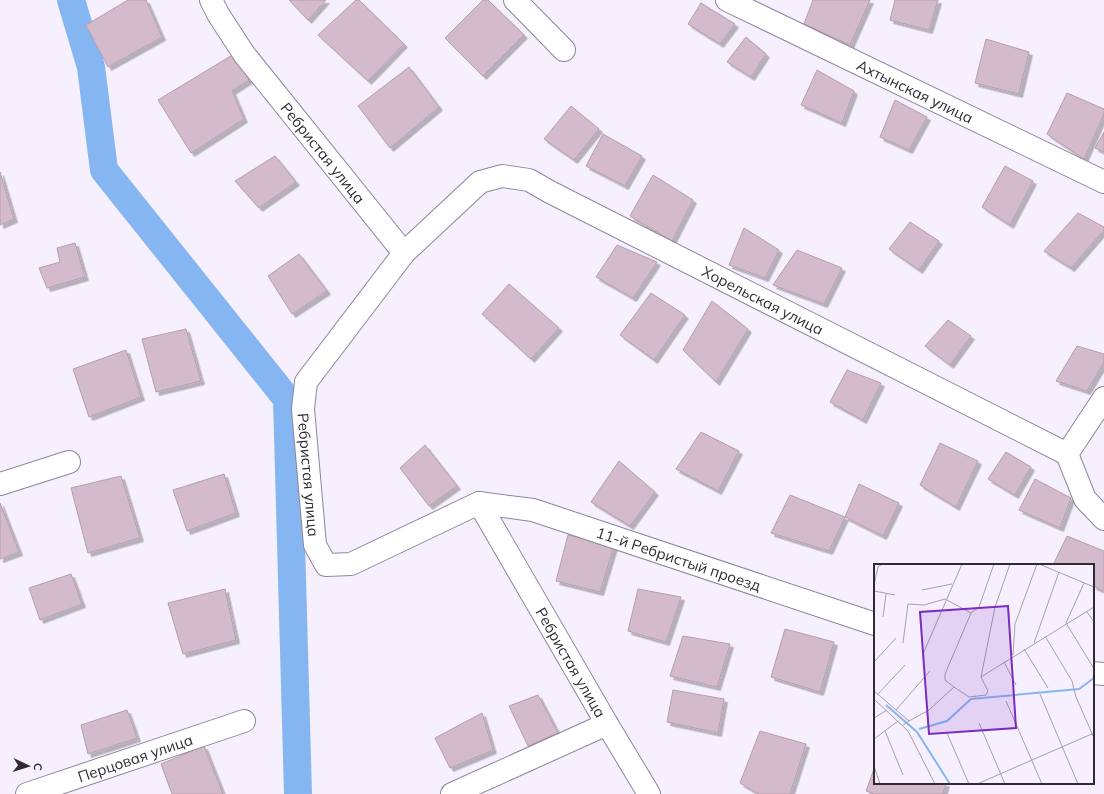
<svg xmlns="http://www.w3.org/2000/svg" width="1104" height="794" font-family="Mulish,sans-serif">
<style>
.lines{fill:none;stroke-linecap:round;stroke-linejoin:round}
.canal{stroke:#86b6f2;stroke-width:28}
.building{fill:#d3bbcb;stroke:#b59ead;filter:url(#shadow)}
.street-casing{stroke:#8f859b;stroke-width:24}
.street{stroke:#fff;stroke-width:22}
.labels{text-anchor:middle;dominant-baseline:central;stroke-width:3;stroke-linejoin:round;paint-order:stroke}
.street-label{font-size:15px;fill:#2f2a33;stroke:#f6effd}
.inset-river{fill:none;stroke:#86b6f2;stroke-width:2}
.inset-road{fill:none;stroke:#a6a0ac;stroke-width:1}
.view{fill:#7b2cbf;fill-opacity:0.15;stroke:#7b2cbf;stroke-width:2}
.inset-edge{fill:none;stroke:#2f2a33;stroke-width:2}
</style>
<defs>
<filter id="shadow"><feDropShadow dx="3.5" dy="3.5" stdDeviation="0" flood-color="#0004"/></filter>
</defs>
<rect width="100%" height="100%" fill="#f6effd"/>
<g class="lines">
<!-- canal -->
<path class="canal" d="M71,0l20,67 13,103 183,229 11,395"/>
</g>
<!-- building -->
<g class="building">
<path d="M128,0h18l16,37 -54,30 -22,-42z"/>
<path d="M289,0h37l-18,20z"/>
<path d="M356,0h3l45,44 -36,37 -50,-46z"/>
<path d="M483,0h5l36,35 -41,41 -38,-38z"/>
<path d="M813,0h57l-20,45 -46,-21z"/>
<path d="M895,0h43l-9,30 -39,-10z"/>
<path d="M701,3l34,21 -15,20 -32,-20z"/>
<path d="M746,37l20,17 -15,23 -24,-15z"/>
<path d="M986,39l43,13 -10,42 -44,-11z"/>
<path d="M234,54l15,26 -17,11 12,28 -53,34 -33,-53z"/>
<path d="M409,67l30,40 -49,41 -32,-42z"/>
<path d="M817,70l37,21 -12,32 -41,-18z"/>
<path d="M1067,93l37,16v5l-20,45 -37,-25z"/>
<path d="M895,100l32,17 -18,33 -29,-13z"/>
<path d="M571,106l28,23 -25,31 -30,-21z"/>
<path d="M1104,132v20l-9,-4z"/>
<path d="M603,134l39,22 -17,30 -39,-20z"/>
<path d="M275,156l21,26 -37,26 -24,-27z"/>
<path d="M1005,166l28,15 -23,44 -28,-18z"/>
<path d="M0,172l14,47 -14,6z"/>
<path d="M653,175l40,25 -21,41 -42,-25z"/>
<path d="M1078,213l26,14v3l-33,38 -27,-17z"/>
<path d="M910,222l29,19 -20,29 -30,-21z"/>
<path d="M744,228l35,22 -14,28 -36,-13z"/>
<path d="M75,243l10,34 -38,11 -8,-20 21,-6 -3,-14z"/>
<path d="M617,245l40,17 -24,36 -37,-21z"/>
<path d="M797,250l45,18 -18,36 -51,-19z"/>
<path d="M299,254l28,37 -35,23 -24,-38z"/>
<path d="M509,284l50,44 -28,31 -49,-45z"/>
<path d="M651,293l34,22 -31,45 -34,-25z"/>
<path d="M712,301l36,28 -32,53 -33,-32z"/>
<path d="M948,320l23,16 -21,29 -25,-19z"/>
<path d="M186,329l15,52 -45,11 -14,-53z"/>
<path d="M1077,346l27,8v8l-17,29 -31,-10z"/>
<path d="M126,350l15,47 -52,20 -16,-48z"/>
<path d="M847,370l34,13 -18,37 -33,-18z"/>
<path d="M701,432l38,19 -21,40 -42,-22z"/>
<path d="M940,443l38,18 -22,46 -36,-22z"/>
<path d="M425,445l32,41 -28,20 -29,-38z"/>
<path d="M1006,452l25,15 -16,28 -27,-16z"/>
<path d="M619,461l36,31 -25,34 -39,-24z"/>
<path d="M224,474l12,39 -49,18 -14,-41z"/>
<path d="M121,476l19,62 -52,15 -17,-65z"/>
<path d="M1035,479l36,19 -11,30 -41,-18z"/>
<path d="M859,484l40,19 -16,33 -38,-19z"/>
<path d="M790,495l55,22 -16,34 -58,-18z"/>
<path d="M0,503l19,49 -19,7z"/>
<path d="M568,535l46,11 -14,46 -44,-11z"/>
<path d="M1067,536l37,15v40l-11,-5v-21h-40z"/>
<path d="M71,574l11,30 -42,16 -11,-32z"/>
<path d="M225,589l11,51 -53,14 -15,-51z"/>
<path d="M638,589l43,8 -15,45 -38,-11z"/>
<path d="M785,629l49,13 -14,50 -49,-15z"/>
<path d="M683,636l47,8 -13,43 -47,-11z"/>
<path d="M673,690l51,9 -6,34 -51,-11z"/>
<path d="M538,695l20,38 -30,13 -19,-40z"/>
<path d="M127,710l10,28 -49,16 -7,-29z"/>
<path d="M482,713l11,37 -43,18 -15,-30z"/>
<path d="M760,731l46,13 -16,50h-31l-19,-11z"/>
<path d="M204,746l19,48h-51l-11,-30z"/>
<path d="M875,766v17h71l-3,11h-69l-8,-3z"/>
</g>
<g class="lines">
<!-- street casing -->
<g class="street-casing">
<g id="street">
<path id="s1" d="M211,0l7,14 26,40 160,199 -98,129 -3,27 12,136 11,20 25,-1 128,-61 128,221 42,70"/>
<path d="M515,0l49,50"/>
<path id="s2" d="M727,0l377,182"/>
<path id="s3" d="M404,253l76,-71 22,-6 27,4 21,12 517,262 18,45 19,20"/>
<path d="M1067,454l37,-56"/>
<path d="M0,484l69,-22"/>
<path id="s4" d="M479,503l54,7 342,114"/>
<path d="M1093,673l11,1"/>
<path id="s5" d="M27,794l217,-73"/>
<path d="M452,794l155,-70"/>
</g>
</g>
<!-- street -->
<use href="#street" class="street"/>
</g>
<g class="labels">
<!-- street labels -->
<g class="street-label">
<text stroke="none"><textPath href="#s2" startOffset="209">Ахтынская улица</textPath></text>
<text stroke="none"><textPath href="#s1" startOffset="190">Ребристая улица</textPath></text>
<text stroke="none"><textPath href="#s3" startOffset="417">Хорельская улица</textPath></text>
<text stroke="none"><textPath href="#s1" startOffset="574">Ребристая улица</textPath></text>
<text stroke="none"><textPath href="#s4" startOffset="208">11-й Ребристый проезд</textPath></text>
<text stroke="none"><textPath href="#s1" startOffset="1018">Ребристая улица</textPath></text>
<text stroke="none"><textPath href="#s5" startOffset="114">Перцовая улица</textPath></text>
</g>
</g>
<!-- overview -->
<g transform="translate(874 564)">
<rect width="220" height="220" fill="#f6effd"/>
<path class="inset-river" d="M12,141l31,27 33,52M45,165l28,-8 24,-22 108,-10 15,-11"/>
<path class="inset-road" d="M31,0h21M165,0l55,23M210,19l-18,40 27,44M0,21l4,-18 4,-3M48,26l30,-6M0,27l21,4M213,48l7,10M9,53l3,-23M171,72l27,45 4,16 18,41M29,79l5,-39 16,1 21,-6 26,14M160,79l25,-71M150,85l24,39M49,90l39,-90M139,91l2,-31 22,-60M0,98l22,-24M130,98l12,23M107,113l14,-70 15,-43M80,123l-9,-7v-6l26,-61 8,-6 15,-43M0,127l35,30 -6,4M4,130l27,-29M166,130l38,90M0,135l34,32 27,53M132,137l36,83M22,146l34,-39M0,154l13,-8M35,157l20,-11 25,-23 15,10 17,-2 2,-4 -7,-14 113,-70M105,159l26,61M11,167l18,44M73,169l22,51M0,175l24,-18M0,202l6,18M103,220l117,-51"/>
<path class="view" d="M134,42l8,122 -87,6 -9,-122z"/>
<rect width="220" height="220" class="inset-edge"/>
</g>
<!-- north arrow -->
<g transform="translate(28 766) rotate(94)" stroke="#f6effd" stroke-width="3" paint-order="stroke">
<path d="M0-3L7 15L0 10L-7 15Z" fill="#2f2a33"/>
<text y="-6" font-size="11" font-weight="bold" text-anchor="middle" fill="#2f2a33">С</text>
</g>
</svg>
